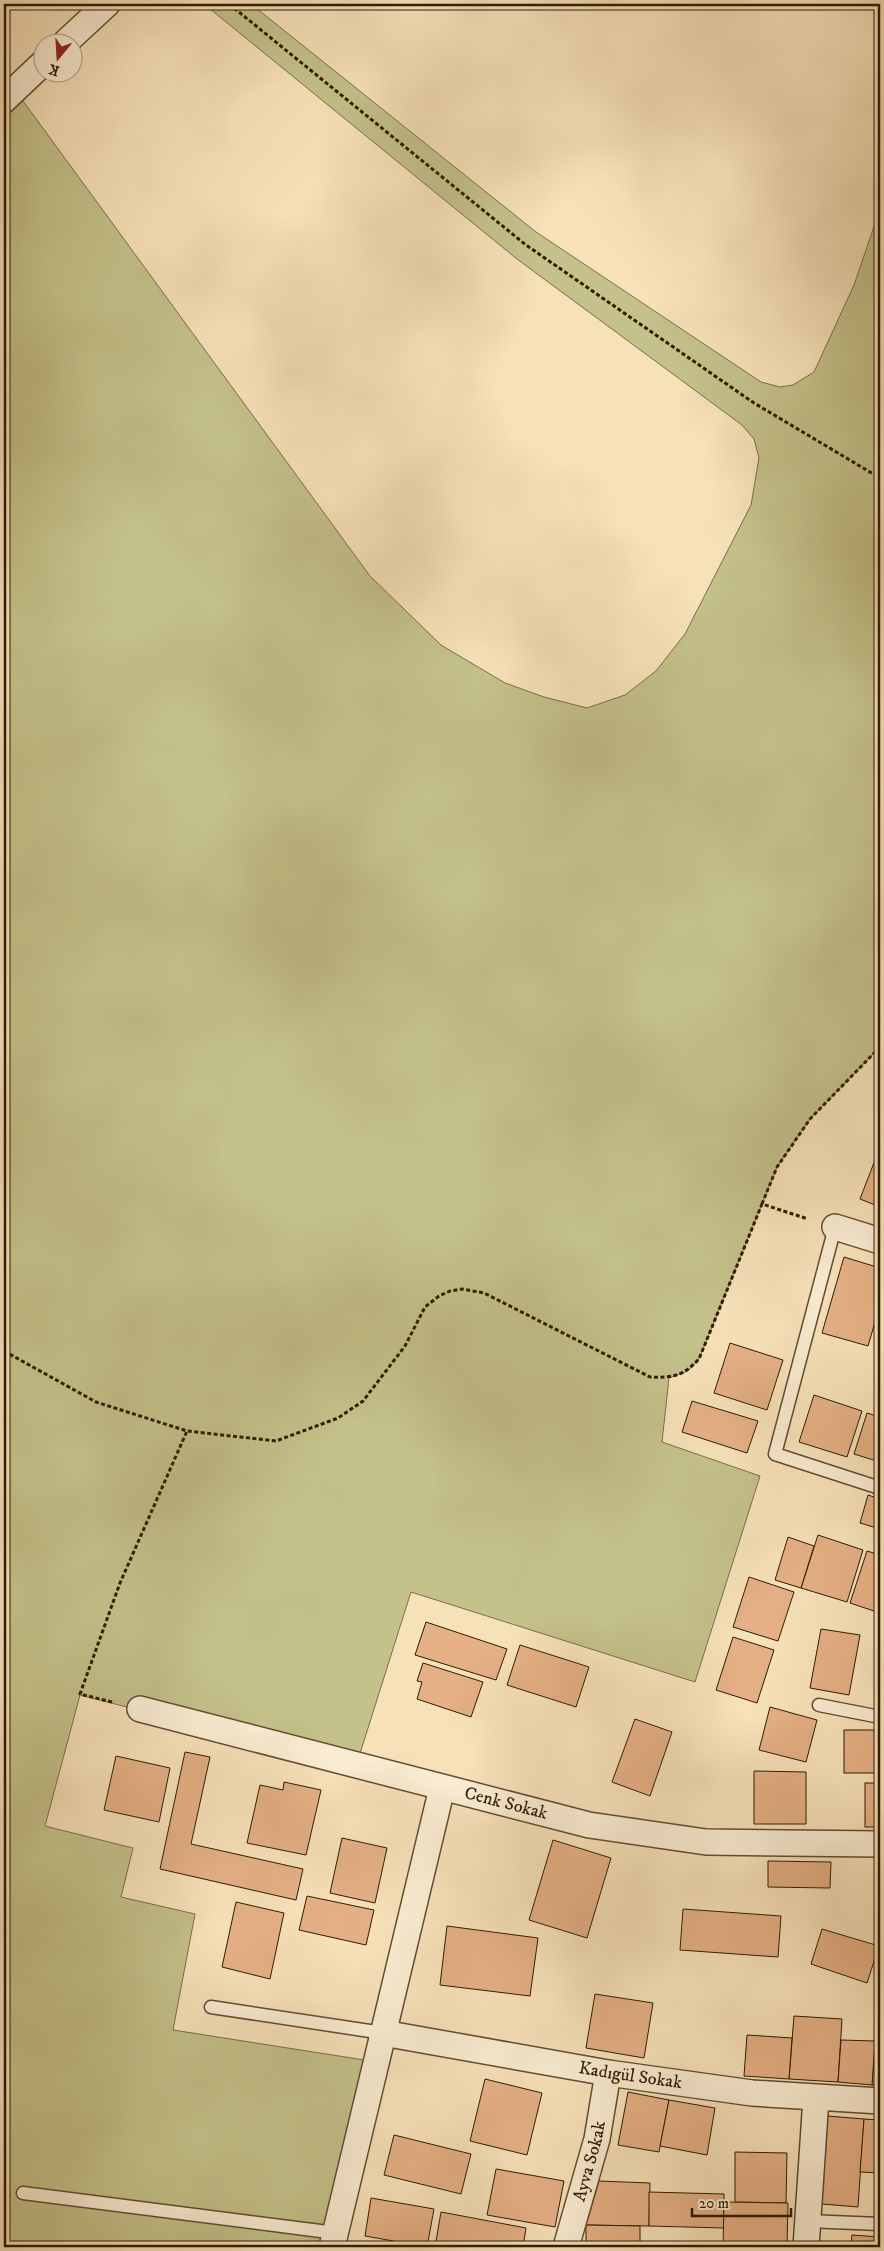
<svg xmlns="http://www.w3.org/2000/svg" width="884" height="2251" font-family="'IM FELL DW Pica',serif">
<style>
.green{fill:#c4c18a;stroke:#796e47}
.building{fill:#e5b085;stroke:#2e1b04}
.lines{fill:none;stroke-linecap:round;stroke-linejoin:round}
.service-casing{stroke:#604c31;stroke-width:15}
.minor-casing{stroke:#604c31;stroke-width:28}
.path{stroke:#2e1b04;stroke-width:3;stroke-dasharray:4 2.5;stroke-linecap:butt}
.service{stroke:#faecd2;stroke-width:12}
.minor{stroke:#faecd2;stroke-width:25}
.labels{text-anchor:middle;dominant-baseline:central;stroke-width:4;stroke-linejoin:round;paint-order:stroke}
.street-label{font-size:18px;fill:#2e1b04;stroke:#faecd2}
</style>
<rect width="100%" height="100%" fill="#f7e1b9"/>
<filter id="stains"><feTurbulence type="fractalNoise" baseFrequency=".004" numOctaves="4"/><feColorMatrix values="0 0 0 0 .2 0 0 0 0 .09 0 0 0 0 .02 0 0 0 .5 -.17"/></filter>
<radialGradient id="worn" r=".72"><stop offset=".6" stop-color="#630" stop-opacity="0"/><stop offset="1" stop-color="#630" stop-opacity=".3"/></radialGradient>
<!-- green -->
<path class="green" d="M204,4h47l285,228 225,150 19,5 13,-2 21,-13 40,-87 26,-76v838l-70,72 -33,48 -78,192 -11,12 -19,7 -7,64 98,34 -65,206 -284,-90 -55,174 -276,-71 -35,131 88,22 -12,49 74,17 -22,116 204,32 -45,185h-328v-2147l11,-10 355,486 71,69 64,38 39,14 43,11 38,-13 31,-24 29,-37 66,-129 8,-47 -5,-19 -12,-14 -225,-166z"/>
<!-- building -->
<g class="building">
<path d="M880,1147v60l-20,-8z"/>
<path d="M844,1257l36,11v37l-12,41 -46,-13z"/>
<path d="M730,1343l53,17 -16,50 -53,-17z"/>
<path d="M814,1395l48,16 -15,46 -48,-15z"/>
<path d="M692,1401l66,20 -11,32 -65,-21z"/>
<path d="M867,1413l13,4v45l-26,-8z"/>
<path d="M868,1495l12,4v30l-20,-6z"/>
<path d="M818,1535l45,15 -16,52 -46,-14z"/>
<path d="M788,1537l26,9 -13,42 -26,-8z"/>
<path d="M867,1551l13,4v58l-30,-10z"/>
<path d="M749,1577l45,15 -16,49 -45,-14z"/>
<path d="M426,1622l81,27 -11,31 -81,-25z"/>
<path d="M821,1629l39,6 -11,60 -39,-7z"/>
<path d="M733,1637l41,13 -17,53 -41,-13z"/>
<path d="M520,1645l69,22 -13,40 -69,-22z"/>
<path d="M423,1663l60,19 -12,35 -54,-18 5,-17 -5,-1z"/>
<path d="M770,1707l47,13 -11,42 -47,-12z"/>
<path d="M635,1719l37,13 -22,64 -38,-14z"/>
<rect x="844" y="1730" width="36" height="43"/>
<path d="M185,1752l25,5 -19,87 112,25 -7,31 -136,-31z"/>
<path d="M116,1756l54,12 -11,54 -55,-12z"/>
<path d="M754,1771l52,1v52h-52z"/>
<path d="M284,1782l37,8 -15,65 -59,-12 13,-58 23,5z"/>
<rect x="865" y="1783" width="15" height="44"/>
<path d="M342,1838l45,10 -12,55 -45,-10z"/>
<path d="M553,1840l58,18 -24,80 -58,-18z"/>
<path d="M768,1861l63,1 -1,26 -62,-1z"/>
<path d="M307,1896l67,14 -8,35 -67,-15z"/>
<path d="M236,1902l48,11 -14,66 -48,-12z"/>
<path d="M683,1909l98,7 -3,41 -98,-7z"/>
<path d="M447,1926l91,12 -8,58 -90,-11z"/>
<path d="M822,1929l57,17 -12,37 -56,-19z"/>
<path d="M880,1966v20l-5,-2z"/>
<path d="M595,1994l58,9 -9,55 -58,-10z"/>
<path d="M794,2016l48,3 -4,63 -49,-3z"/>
<path d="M876,2022h4v63h-8z"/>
<path d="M747,2035l45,3 -3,41 -45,-3z"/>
<path d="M841,2040l34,1 -3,44 -34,-3z"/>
<path d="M485,2079l57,14 -15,62 -57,-14z"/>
<path d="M628,2092l41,8 -10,52 -41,-7z"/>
<path d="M669,2100l46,8 -8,47 -47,-9z"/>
<path d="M827,2116l37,3 -6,88 -36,-3z"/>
<path d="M864,2119l16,1v53l-20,-1z"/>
<path d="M394,2135l77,19 -10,40 -77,-19z"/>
<path d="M735,2152l52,1 -1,50 -51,-1z"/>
<path d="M496,2169l68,12 -9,46 -68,-12z"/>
<path d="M599,2181l51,2 -1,43 -63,-1z"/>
<path d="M649,2192l75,2v34l-75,-2z"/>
<path d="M371,2198l63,11 -7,38 -62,-11z"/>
<path d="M724,2202l64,1 -1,44h-64z"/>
<path d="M441,2212l85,16 -3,19h-88z"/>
<path d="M586,2225l54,1v21h-54z"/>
<path d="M852,2235l28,2v10h-29z"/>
</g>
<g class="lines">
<!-- service casing -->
<g class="service-casing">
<g id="service">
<path d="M835,1227l-60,227 105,34"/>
<path d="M819,1705l61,12"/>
<path d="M211,2007l172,26"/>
<path d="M23,2193l313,40"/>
<path d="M807,2221l73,3"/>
</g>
</g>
<!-- minor casing -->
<g class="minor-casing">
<g id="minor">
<path d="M66,42l41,-38"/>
<path d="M4,100l38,-36"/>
<path d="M835,1227l45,14"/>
<path id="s1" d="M140,1709l449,116 117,17 174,2"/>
<path id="s2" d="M383,2033l225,40 144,20 128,8"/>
<path d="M332,2247l110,-459"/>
<path id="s3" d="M566,2247l31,-108 11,-66"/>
<path d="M806,2247l10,-149"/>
</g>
</g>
<!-- path -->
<g class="path">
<path d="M229,4l297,241 228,158 126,75"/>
<path d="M762,1204l15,-37 33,-48 70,-72"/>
<path d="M4,1351l92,51 91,29 89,10 62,-23 25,-17 42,-55 20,-39 14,-11 11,-5 12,-2 22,4 166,84c23,1 33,-1 49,-18l63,-155 46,15"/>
<path d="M112,1702l-32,-8 40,-111 67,-152"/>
</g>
<!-- service -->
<use href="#service" class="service"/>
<!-- minor -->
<use href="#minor" class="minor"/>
</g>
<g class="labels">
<!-- street labels -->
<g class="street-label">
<text stroke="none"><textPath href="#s1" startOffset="378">Cenk Sokak</textPath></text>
<text stroke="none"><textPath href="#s2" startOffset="251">Kadıgül Sokak</textPath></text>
<text stroke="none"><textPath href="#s3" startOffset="89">Ayva Sokak</textPath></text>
</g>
</g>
<!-- margin -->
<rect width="884" height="2251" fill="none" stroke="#f7e1b9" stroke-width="20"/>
<rect x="5" y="5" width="874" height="2241" fill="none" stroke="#2e1b04" stroke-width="2.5"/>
<rect x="10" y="10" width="864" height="2231" fill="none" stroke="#2e1b04"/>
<!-- north arrow -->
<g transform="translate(58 58) rotate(198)"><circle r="24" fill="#faecd2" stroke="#a89880"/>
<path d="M0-4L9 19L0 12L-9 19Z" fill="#8f2418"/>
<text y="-8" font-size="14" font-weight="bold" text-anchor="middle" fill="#2e1b04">K</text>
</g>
<!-- scale -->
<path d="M692 2208v8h99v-8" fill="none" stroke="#2e1b04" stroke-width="2.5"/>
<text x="699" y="2208" font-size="15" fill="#2e1b04" stroke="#faecd2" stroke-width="4" paint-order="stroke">20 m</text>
<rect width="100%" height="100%" filter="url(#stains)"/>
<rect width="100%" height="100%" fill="url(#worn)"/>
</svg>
